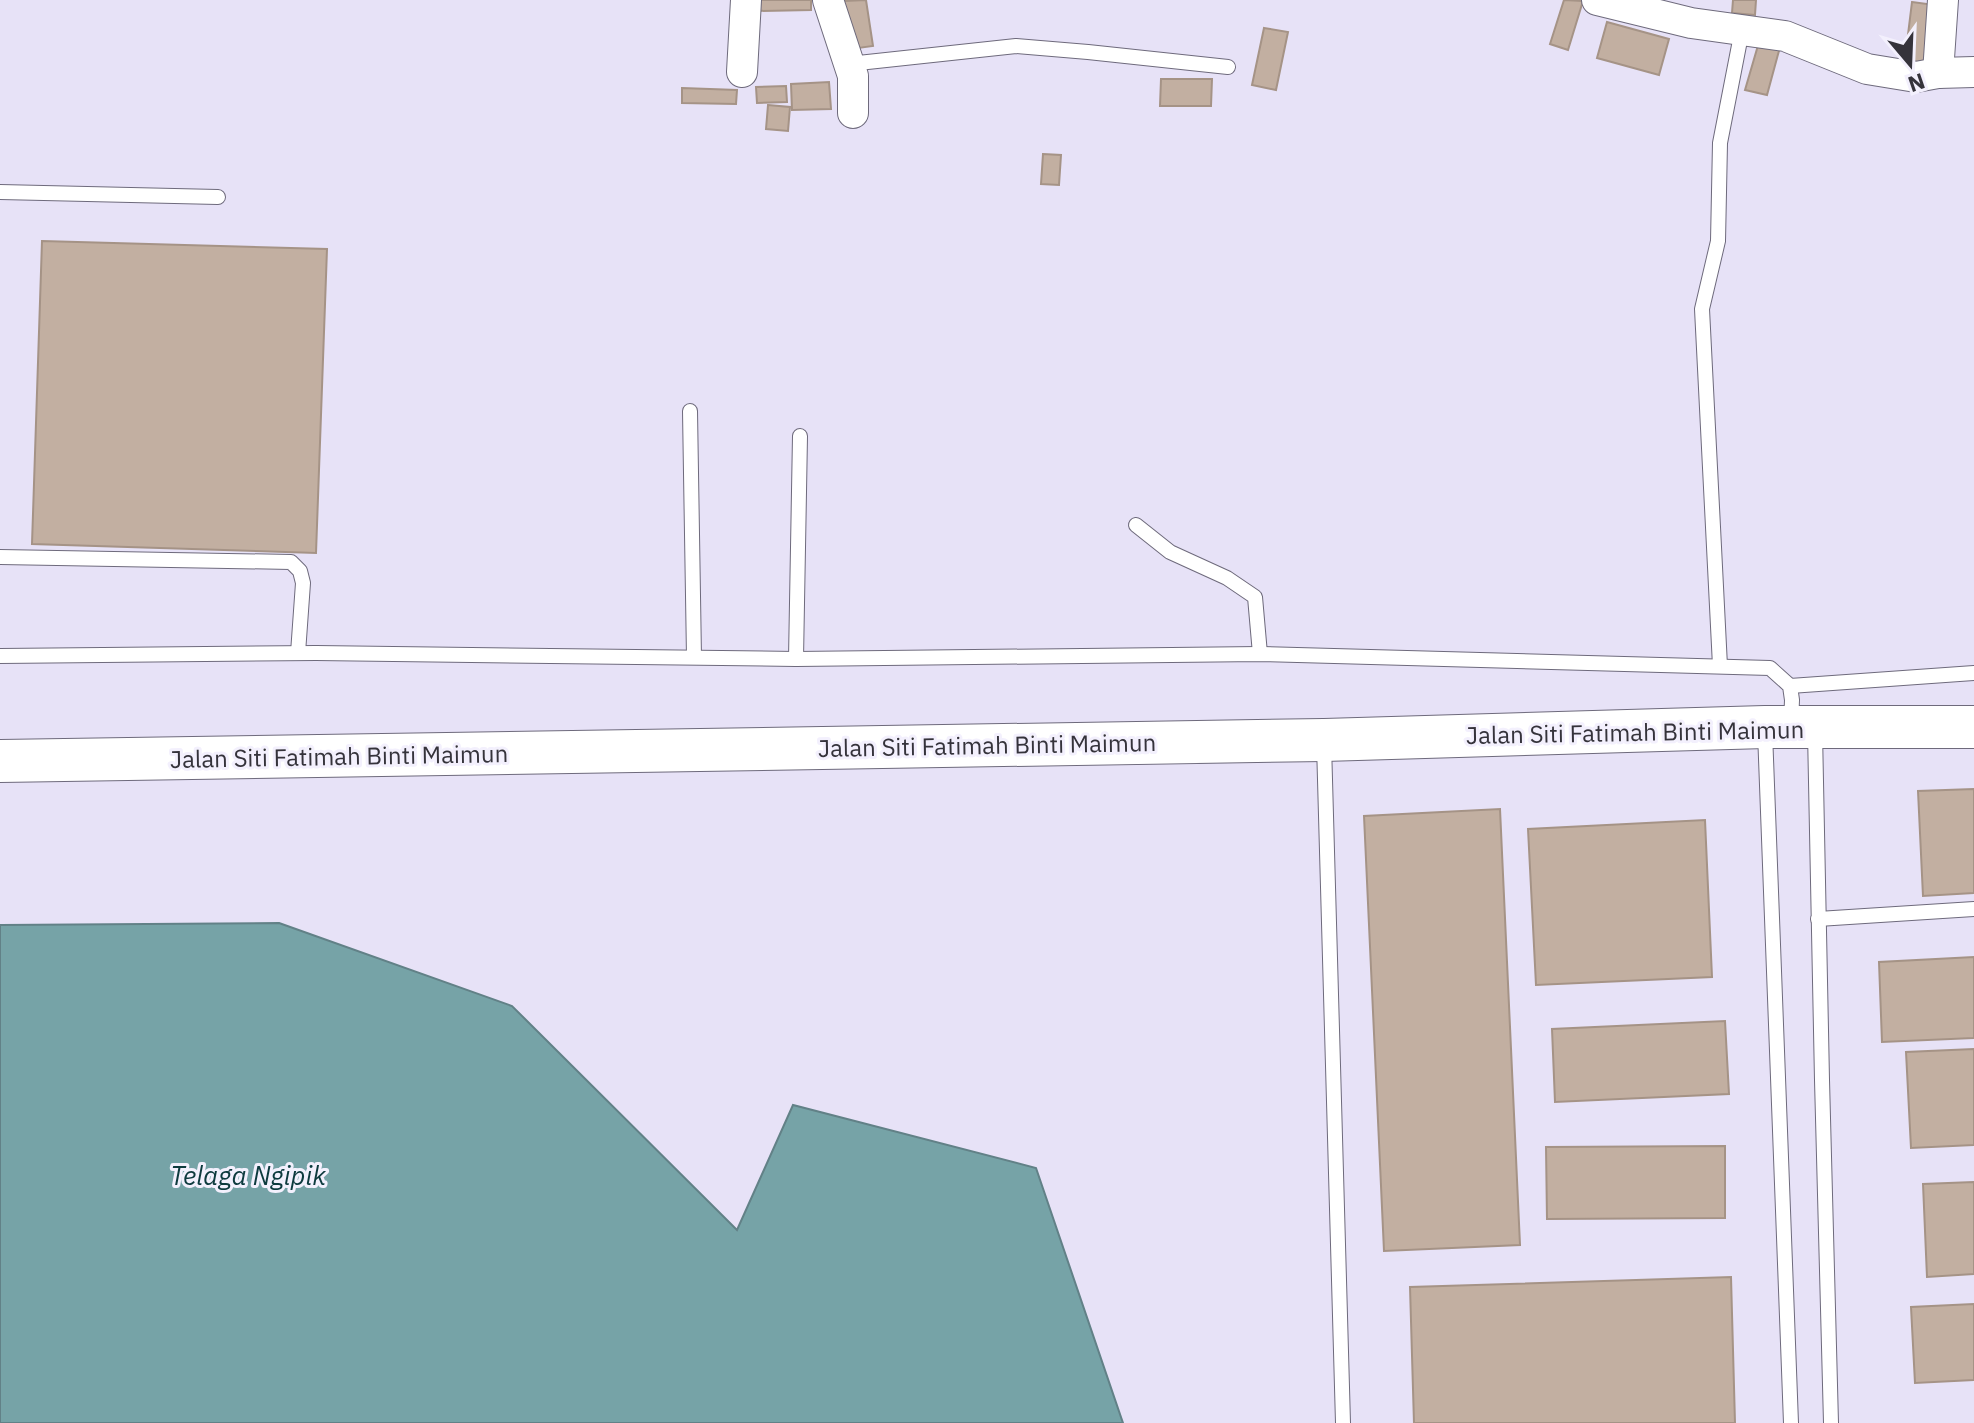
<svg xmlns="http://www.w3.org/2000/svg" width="1974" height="1423" font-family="'IBM Plex Sans',sans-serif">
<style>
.water{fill:#76a3a7;stroke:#628187;stroke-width:2}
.building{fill:#c2afa1;stroke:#a59386;stroke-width:2}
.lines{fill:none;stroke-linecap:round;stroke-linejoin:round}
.lane-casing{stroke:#6e6a7c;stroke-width:16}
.street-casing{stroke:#6e6a7c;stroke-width:32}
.secondary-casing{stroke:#6e6a7c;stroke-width:44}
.lane{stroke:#fff;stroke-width:14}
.street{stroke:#fff;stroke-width:30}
.secondary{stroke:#fff;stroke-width:42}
.labels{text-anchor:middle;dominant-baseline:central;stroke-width:6;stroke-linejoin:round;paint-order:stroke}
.street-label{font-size:24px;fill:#35333b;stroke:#f3f0fd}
.water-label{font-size:26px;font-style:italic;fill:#0d3a3e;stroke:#f3f0fd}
</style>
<rect width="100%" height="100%" fill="#e7e2f7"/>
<!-- water -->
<path class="water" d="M279,923l233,83 225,224 56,-125 243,63 87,255h-1123v-498z"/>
<!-- building -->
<g class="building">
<path d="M756,0h55v10l-55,1z"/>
<path d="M866,0l7,46 -22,3 -7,-48z"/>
<path d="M1564,0l19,1 -15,49 -18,-6z"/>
<path d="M1733,0h23l-1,15 -23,-2z"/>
<path d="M1912,2l23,3 -8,65 -23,-3z"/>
<path d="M1607,22l62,17 -10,36 -62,-17z"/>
<path d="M1264,28l24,4 -12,58 -24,-5z"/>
<path d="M1759,42l21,5 -13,48 -22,-5z"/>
<path d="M1161,79h51l-1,27h-51z"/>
<path d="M829,82l2,27 -39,1 -1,-26z"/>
<path d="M786,86l1,16 -30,1 -1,-16z"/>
<path d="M682,88l55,2 -1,14 -54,-1z"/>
<path d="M768,105l22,2 -2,24 -22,-2z"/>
<path d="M1043,154l18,1 -2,30 -18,-1z"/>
<path d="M42,241l285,8 -11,304 -284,-9z"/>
<path d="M1974,789v104l-51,3 -5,-105z"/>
<path d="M1500,809l20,436 -136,6 -20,-435z"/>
<path d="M1705,820l7,157 -176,8 -8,-156z"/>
<path d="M1974,957v81l-92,4 -3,-80z"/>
<path d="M1725,1021l4,73 -174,8 -3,-73z"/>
<path d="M1974,1049v96l-63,3 -5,-96z"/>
<path d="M1725,1146v72l-178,1 -1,-72z"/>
<path d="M1974,1182v92l-47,3 -4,-93z"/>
<path d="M1731,1277l4,146h-321l-4,-136z"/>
<path d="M1974,1304v76l-59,3 -4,-76z"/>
</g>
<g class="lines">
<!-- lane casing -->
<g class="lane-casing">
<g id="lane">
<path d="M849,64l167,-18 72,6 140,15"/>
<path d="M0,192l218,5"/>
<path d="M690,411l4,246"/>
<path d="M1136,525l34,27 57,26 28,19 5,57"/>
<path d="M0,557l291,5 9,9 3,12 -5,70"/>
<path d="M0,656l316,-3 480,6 464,-5 510,14 20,18 2,14 -1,24"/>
<path d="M796,659l4,-223"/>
<path d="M1720,666l-18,-357 16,-68 2,-98 22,-113"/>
<path d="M1790,686l184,-13"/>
<path d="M1765,732l26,691"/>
<path d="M1815,732l7,348 9,343"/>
<path d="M1324,744l19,679"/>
<path d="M1818,919l156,-10"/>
</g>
</g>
<!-- street casing -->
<g class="street-casing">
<g id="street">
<path d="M828,0l25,76v37"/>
<path d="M1597,0l94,23 94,13 82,33 49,8 22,-4 36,-1"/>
<path d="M742,72l4,-72"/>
<path d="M1938,73l5,-73"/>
</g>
</g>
<!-- secondary casing -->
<g class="secondary-casing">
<path id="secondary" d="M0,761l1324,-21 441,-13h209"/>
</g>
<!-- lane -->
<use href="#lane" class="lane"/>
<!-- street -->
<use href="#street" class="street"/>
<!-- secondary -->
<use href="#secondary" class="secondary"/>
</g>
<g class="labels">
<!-- street labels -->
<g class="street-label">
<text transform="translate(1635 732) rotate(-1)">Jalan Siti Fatimah Binti Maimun</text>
<text transform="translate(987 745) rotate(-1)">Jalan Siti Fatimah Binti Maimun</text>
<text transform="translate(339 756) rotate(-1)">Jalan Siti Fatimah Binti Maimun</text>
</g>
<!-- water labels -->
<g class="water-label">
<text x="248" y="1175">Telaga Ngipik</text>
</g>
</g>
<!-- north arrow -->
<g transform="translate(1910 64) rotate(161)" stroke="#f3f0fd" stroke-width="6" paint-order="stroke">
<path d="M0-6L14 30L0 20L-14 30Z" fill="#35333b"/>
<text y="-12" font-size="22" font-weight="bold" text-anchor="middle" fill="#35333b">N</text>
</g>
</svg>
